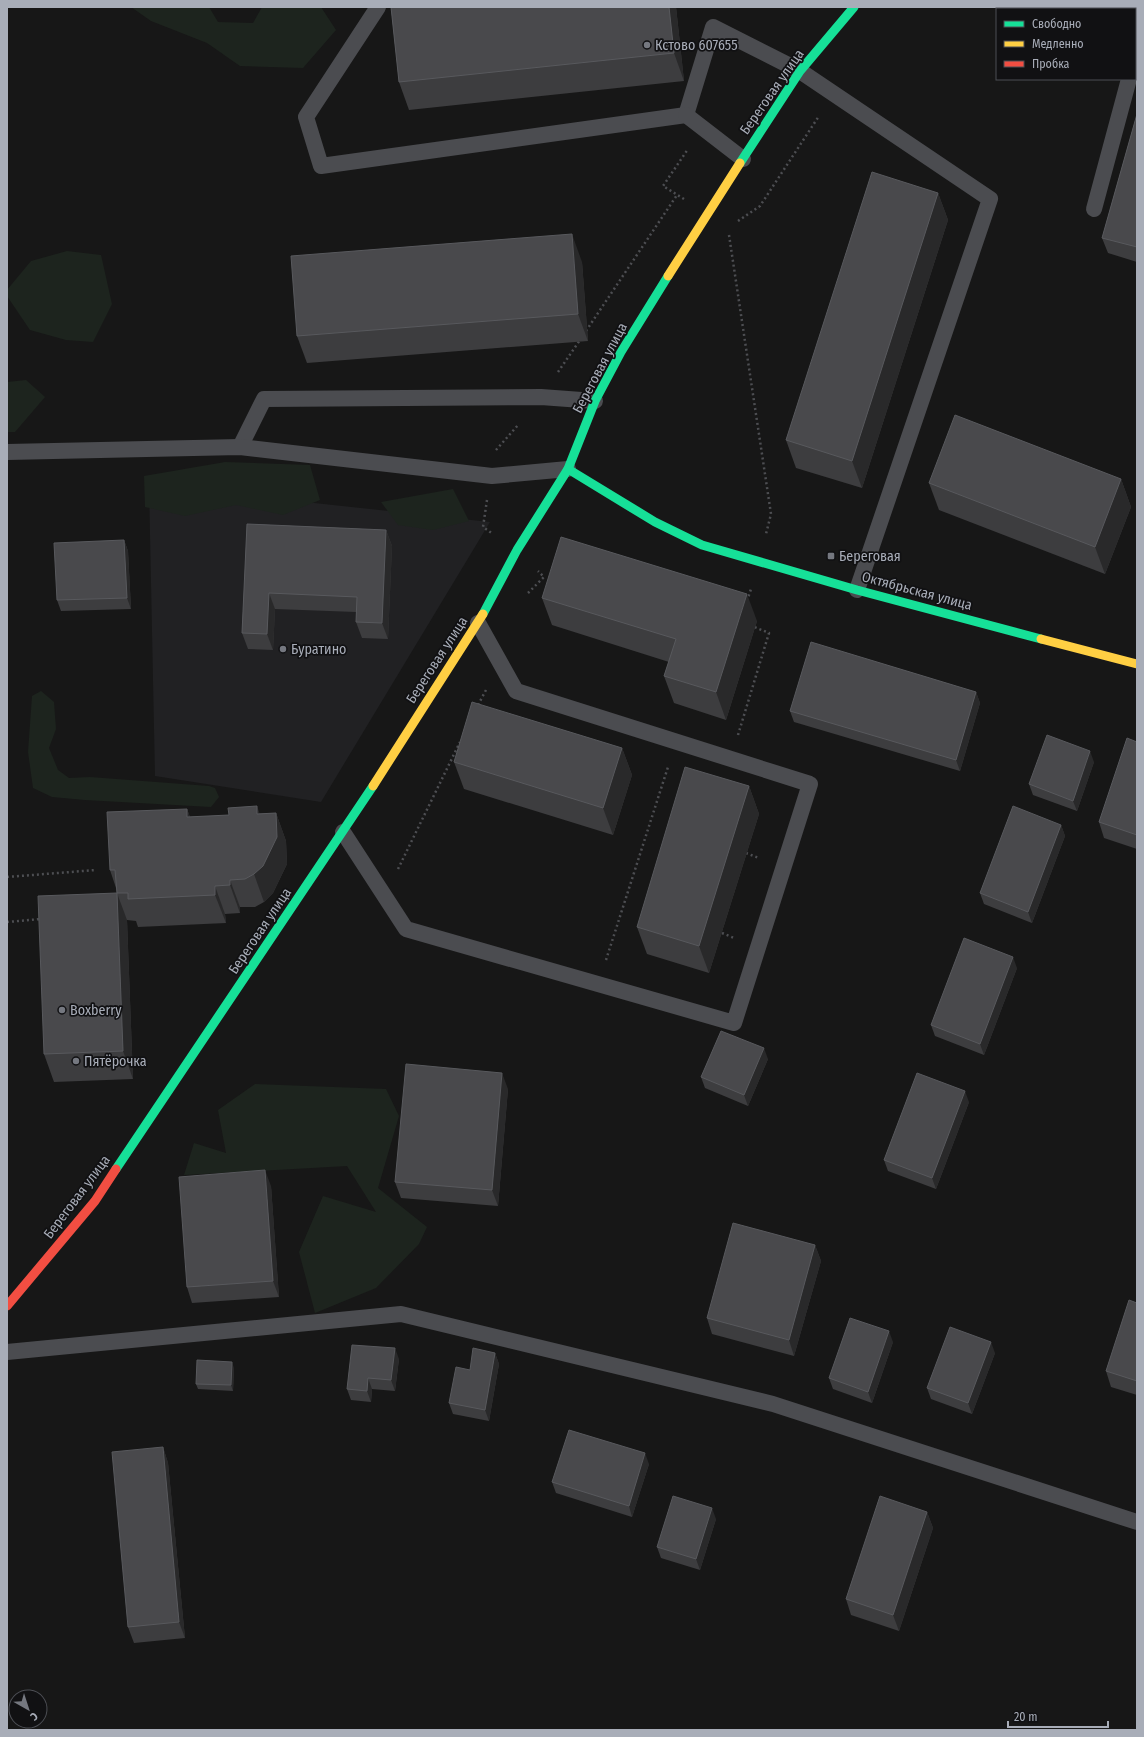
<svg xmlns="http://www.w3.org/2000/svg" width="1144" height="1737" font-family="'Fira Sans Condensed',sans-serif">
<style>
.built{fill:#212123}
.green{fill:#1d241e}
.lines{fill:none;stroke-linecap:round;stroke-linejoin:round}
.path{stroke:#4d4e52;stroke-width:2.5;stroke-dasharray:2 3;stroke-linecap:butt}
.lane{stroke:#4b4c50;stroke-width:16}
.fast{stroke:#16e098;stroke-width:9}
.slow{stroke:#ffcf43;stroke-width:9}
.jam{stroke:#f24e42;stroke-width:9}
.wall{fill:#3d3d3f}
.shaded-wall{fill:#29292a}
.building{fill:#49494c;stroke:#58595d}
.poi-dot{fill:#757880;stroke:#111113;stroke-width:1.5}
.labels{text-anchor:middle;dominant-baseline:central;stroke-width:3.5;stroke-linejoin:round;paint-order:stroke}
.poi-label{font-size:14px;fill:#a8adb8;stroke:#111113;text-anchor:start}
.street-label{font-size:14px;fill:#a8adb8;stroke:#111113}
</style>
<rect width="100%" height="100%" fill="#171717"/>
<!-- built -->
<path class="built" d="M149,485l341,37 -169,280 -166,-26z"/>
<!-- green -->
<g class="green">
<path d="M131,7h78l9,15 35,1 9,-16h59l15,23 -33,38 -63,-2 -33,-23 -56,-22z"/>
<path d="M67,251l34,4 11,49 -19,38 -27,-2 -36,-10 -23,-34v-6l24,-29z"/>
<path d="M26,380l19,17 -30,35h-8v-50z"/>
<path d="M225,462l85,3 10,35 -37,15 -47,-10 -51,11 -40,-9 -1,-31z"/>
<path d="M453,489l16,32 -36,9 -35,-5 -17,-23z"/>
<path d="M41,691l13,11 2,27 -7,19 9,22 11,8 21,-1 119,9 6,2 4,9 -8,10 -126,-7 -33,-3 -19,-9 -5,-36 4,-56z"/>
<path d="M255,1084l131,5 13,27 -21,72 49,39 -8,17 -43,44 -61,25 -16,-61 24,-56 53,16 -29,-46 -163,9 10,-32 32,10 -8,-43z"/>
</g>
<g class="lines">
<!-- path -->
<g class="path">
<path d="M684,199l-21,-13 25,-37"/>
<path d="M738,221l22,-15 59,-90"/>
<path d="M729,235l42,279 -5,20"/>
<path d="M586,331l91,-136"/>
<path d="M558,372l22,-32"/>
<path d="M496,450l23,-26"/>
<path d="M487,500l-4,27 10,7"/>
<path d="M528,593l16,-16 -6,-6"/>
<path d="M747,601l4,-12"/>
<path d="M478,705l8,-15"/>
<path d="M738,735l31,-102 -17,-7"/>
<path d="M746,853l13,5"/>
<path d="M398,869l62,-127"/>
<path d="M7,877l89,-7"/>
<path d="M7,922l34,-3"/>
<path d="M722,933l12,5"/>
<path d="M606,960l62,-193"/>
</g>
<!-- lane -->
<g class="lane">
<path d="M378,7l-72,110 15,49 365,-51 27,-88 87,44 190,128 -133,391"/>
<path d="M1128,7v2"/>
<path d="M686,115l57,44"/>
<path d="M1094,209l35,-130"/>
<path d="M240,447l24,-48 277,-2 54,4"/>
<path d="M7,452l233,-5 252,29 76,-7"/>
<path d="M343,832l63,97 328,94 76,-239 -294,-93 -38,-68"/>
<path d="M7,1352l394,-38 372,90 364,118"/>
</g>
<!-- fast -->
<g class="fast">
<path d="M740,163l60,-92 54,-64"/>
<path d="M568,469l87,53 47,23 155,45 184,49"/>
<path d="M483,614l34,-64 51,-81 27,-68 26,-49 47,-76"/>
<path d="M116,1169l257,-383"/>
</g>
<!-- slow -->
<g class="slow">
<path d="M668,276l72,-113"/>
<path d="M1041,639l96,25"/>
<path d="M373,786l110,-172"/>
</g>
<!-- jam -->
<path class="jam" d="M7,1306l88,-105 21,-32"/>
</g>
<!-- wall -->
<g class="wall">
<path d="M391,7h285l8,74 -275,29 -10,-28z"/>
<path d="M1137,114v148l-29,-9 -6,-15z"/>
<path d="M938,193l10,27 -86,268 -66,-20 -10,-28z"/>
<path d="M582,262l6,79 -281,22 -10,-27z"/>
<path d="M1121,479l10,28 -26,67 -166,-64 -10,-27z"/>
<path d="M247,524l139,6 6,16 -4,93 -26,-1 -6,-16v-10l-81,-3 -2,41 -25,-1 -6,-16z"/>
<path d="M124,540l4,11 3,58 -70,2 -4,-11z"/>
<path d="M542,598l215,23 -31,99 -52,-17 -10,-27 5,-14 -117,-37z"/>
<path d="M976,692l4,11 -20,68 -166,-49 -4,-11z"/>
<path d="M1137,742v107l-33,-11 -5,-16z"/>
<path d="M622,748l10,27 -19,60 -149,-46 -10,-27z"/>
<path d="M1094,762l-17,49 -44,-16 -4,-11z"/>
<path d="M749,786l10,28 -50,159 -62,-19 -10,-27z"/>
<path d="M187,809l3,8 86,-4 10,28 1,23 -14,29 -9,9 -9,5h-15v6l-15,1 1,9 -88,4 -2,-6 -9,-1 6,159 -79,3 -10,-28 73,-161 -1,-5 -6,-18z"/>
<path d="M1061,825l4,11 -33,87 -48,-19 -4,-11z"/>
<path d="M1017,968l-33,87 -49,-19 -4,-11z"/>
<path d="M768,1059l-20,47 -43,-18 -4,-11z"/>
<path d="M508,1089l-10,117 -97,-8 -6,-16z"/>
<path d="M969,1102l-33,87 -48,-18 -4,-11z"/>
<path d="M271,1186l8,111 -87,6 -5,-16z"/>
<path d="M815,1245l6,16 -27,95 -82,-22 -5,-16z"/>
<path d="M1137,1303v92l-26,-8 -5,-16z"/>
<path d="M893,1342l-21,61 -39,-14 -4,-11z"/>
<path d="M495,1353l4,11 -10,57 -36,-7 -4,-11 21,-33z"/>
<path d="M995,1353l-23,61 -41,-15 -4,-11z"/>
<path d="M399,1359l-4,32 -23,-2 -1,13 -20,-2 -4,-11z"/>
<path d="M234,1368l-1,23 -35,-2 -2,-5z"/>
<path d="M163,1447l5,16 17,175 -51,5 -6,-16z"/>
<path d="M649,1464l-17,53 -76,-24 -4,-11z"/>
<path d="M927,1512l6,16 -34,103 -48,-16 -5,-16z"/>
<path d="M716,1519l-16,51 -39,-12 -4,-11z"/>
</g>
<!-- shaded-wall -->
<g class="shaded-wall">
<path d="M669,7h7l8,74 -10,-28z"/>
<path d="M938,193l10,27 -86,268 -10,-27z"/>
<path d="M572,234l10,28 6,79 -10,-27z"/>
<path d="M1121,479l10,28 -26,67 -10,-27z"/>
<path d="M386,530l6,16 -4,93 -6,-16z"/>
<path d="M124,540l4,11 3,58 -4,-11z"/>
<path d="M269,593l6,16 -2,41 -6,-16z"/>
<path d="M747,594l10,27 -31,99 -10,-28z"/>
<path d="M976,692l4,11 -20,68 -4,-11z"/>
<path d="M622,748l10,27 -19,60 -10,-27z"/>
<path d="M1090,751l4,11 -17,49 -4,-10z"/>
<path d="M749,786l10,28 -50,159 -10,-27z"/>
<path d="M257,806l10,28 -10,-20z"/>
<path d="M187,809l10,28 -10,-20z"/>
<path d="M276,813l10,28 1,23 -14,29 -9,9 -10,-28z"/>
<path d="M1061,825l4,11 -33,87 -4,-11z"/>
<path d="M230,880l10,27v6l-10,-28z"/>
<path d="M215,886l10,28 1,9 -11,-28z"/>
<path d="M117,893l10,27 6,159 -10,-28z"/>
<path d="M1013,957l4,11 -33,87 -4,-11z"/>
<path d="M764,1048l4,11 -20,47 -4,-11z"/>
<path d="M502,1073l6,16 -10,117 -6,-16z"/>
<path d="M965,1091l4,11 -33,87 -4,-11z"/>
<path d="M265,1170l6,16 8,111 -6,-16z"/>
<path d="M815,1245l6,16 -27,95 -5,-16z"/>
<path d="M889,1331l4,11 -21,61 -4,-11z"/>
<path d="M991,1342l4,11 -23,61 -4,-11z"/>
<path d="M395,1348l4,11 -4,32 -4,-11z"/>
<path d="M495,1353l4,11 -10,57 -4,-11z"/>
<path d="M232,1362l2,6 -1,23 -2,-6z"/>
<path d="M368,1378l4,11 -1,13 -4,-11z"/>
<path d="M163,1447l5,16 17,175 -6,-16z"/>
<path d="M645,1453l4,11 -17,53 -3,-11z"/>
<path d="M712,1508l4,11 -16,51 -4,-11z"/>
<path d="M927,1512l6,16 -34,103 -6,-16z"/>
</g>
<!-- building -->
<g class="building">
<path d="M391,7h278l5,46 -275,29z"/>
<path d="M1137,114v133l-35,-9z"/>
<path d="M872,172l66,21 -86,268 -66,-21z"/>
<path d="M572,234l6,80 -281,22 -6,-80z"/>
<path d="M955,415l166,64 -26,68 -166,-64z"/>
<path d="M247,524l139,6 -4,93 -26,-1 1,-25 -88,-4 -2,41 -25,-1z"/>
<path d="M561,537l186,57 -31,98 -52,-16 12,-37 -134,-41z"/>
<path d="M124,540l3,58 -70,2 -3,-57z"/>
<path d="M811,642l165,50 -20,68 -166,-49z"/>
<path d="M472,702l150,46 -19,60 -149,-46z"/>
<path d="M1047,735l43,16 -17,50 -44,-17z"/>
<path d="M1127,738l10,4v93l-38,-13z"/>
<path d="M685,767l64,19 -50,160 -62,-19z"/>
<path d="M257,806v8l19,-1 1,24 -14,29 -9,8 -9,5 -15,1v5l-15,1v9l-87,4v-6h-11l6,158 -79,3 -6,-158 79,-3 -2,-23h-5l-3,-58 80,-3v8l42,-2 -1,-7z"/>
<path d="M1013,806l48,19 -33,87 -48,-19z"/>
<path d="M964,938l49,19 -33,87 -49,-19z"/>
<path d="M721,1031l43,17 -20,47 -43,-18z"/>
<path d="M406,1064l96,9 -10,117 -97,-8z"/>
<path d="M917,1073l48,18 -33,87 -48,-18z"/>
<path d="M265,1170l8,111 -86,6 -8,-110z"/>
<path d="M733,1223l82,22 -26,95 -82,-22z"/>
<path d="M1129,1300l8,3v78l-31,-10z"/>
<path d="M850,1318l39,13 -21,61 -39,-14z"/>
<path d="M950,1327l41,15 -23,61 -41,-15z"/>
<path d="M352,1345l43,3 -4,32 -23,-2 -1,13 -20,-2z"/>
<path d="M473,1348l22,5 -10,57 -36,-7 7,-36 14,3z"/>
<path d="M197,1360l35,2 -1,23 -35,-1z"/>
<path d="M569,1430l76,23 -16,53 -77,-24z"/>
<path d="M163,1447l16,175 -51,5 -16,-175z"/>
<path d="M673,1496l39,12 -16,51 -39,-12z"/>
<path d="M880,1496l47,16 -34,103 -47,-16z"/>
</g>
<!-- markers -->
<g class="poi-dot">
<circle cx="647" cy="45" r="4"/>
<rect x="827" y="552" width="8" height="8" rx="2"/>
<circle cx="283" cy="649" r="4"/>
<circle cx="62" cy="1010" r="4"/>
<circle cx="76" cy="1061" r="4"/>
</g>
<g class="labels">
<!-- poi labels -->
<g class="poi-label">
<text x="655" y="45">Кстово 607655</text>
<text x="839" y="556">Береговая</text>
<text x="291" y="649">Буратино</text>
<text x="70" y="1010">Boxberry</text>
<text x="84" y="1061">Пятёрочка</text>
</g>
<!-- street labels -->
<g class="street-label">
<text transform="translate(772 92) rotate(-55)">Береговая улица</text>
<text transform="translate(600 368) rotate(-62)">Береговая улица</text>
<text transform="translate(917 591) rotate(15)">Октябрьская улица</text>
<text transform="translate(437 660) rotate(-57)">Береговая улица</text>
<text transform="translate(260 931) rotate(-56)">Береговая улица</text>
<text transform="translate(77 1197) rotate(-53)">Береговая улица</text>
</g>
</g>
<!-- border -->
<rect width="1144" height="1737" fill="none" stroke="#a8adb8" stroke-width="16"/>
<!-- legend -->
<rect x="996" y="8" width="140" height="72" fill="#111113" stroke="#4d4f55"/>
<rect x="1004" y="21" width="20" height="6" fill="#16e098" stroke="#4d4f55"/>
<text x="1032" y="28" font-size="12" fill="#a8adb8">Свободно</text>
<rect x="1004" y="41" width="20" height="6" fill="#ffcf43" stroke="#4d4f55"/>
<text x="1032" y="48" font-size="12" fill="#a8adb8">Медленно</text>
<rect x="1004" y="61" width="20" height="6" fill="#f24e42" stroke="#4d4f55"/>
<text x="1032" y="68" font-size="12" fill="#a8adb8">Пробка</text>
<!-- north arrow -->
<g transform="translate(28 1709) rotate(141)"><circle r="19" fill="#111113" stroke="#4d4f55"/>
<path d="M0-3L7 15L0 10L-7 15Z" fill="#757880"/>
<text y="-6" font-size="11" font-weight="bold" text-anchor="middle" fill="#a8adb8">С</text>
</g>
<!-- scale -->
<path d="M1008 1721v6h100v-6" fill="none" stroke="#a8adb8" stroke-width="2"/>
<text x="1014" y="1721" font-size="12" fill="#a8adb8" stroke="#111113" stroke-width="3" paint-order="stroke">20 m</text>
</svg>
